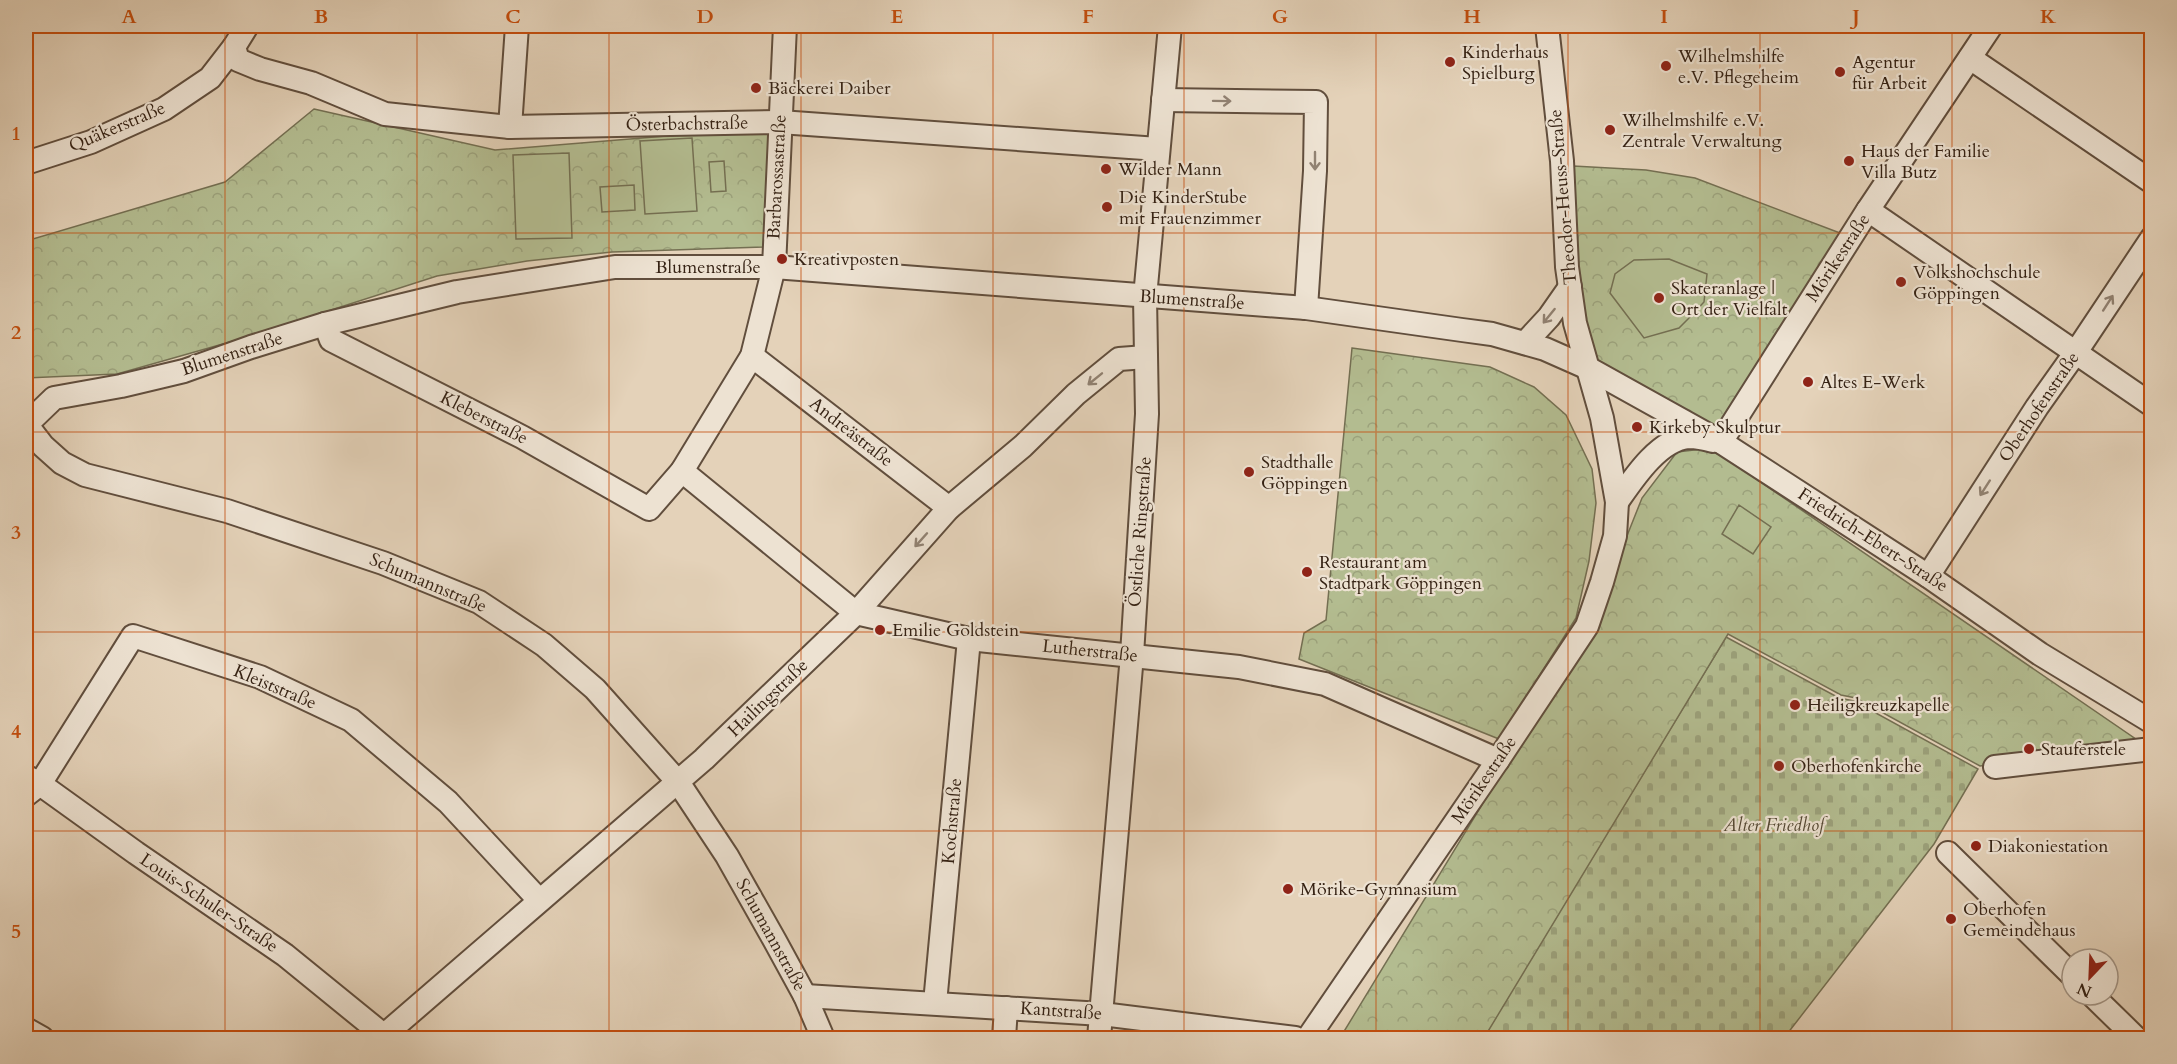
<svg xmlns="http://www.w3.org/2000/svg" width="2177" height="1064" font-family="Cardo,serif">
<style>
.cemetery{fill:url(#cemetery-stones);stroke:#746f52;stroke-width:1.5}
.park{fill:url(#park-crowns);stroke:#746f52;stroke-width:1.5}
.pitch{fill:#b3bc90;stroke:#746f52;stroke-width:1.5}
.lines{fill:none;stroke-linecap:round;stroke-linejoin:round}
.minor-casing{stroke:#614e3d;stroke-width:26}
.minor{stroke:#ede2d2;stroke-width:22}
.oneway{stroke:#918273}
.grid{fill:none;stroke:#c44e0e;stroke-width:1.5;stroke-opacity:0.55}
.poi-dot{fill:#8f2418;stroke:#ede2d2;stroke-width:2}
.labels{text-anchor:middle;dominant-baseline:central;stroke-width:4.5;stroke-linejoin:round;paint-order:stroke}
.poi-label{font-size:18px;fill:#352214;stroke:#ede2d2;text-anchor:start}
.street-label{font-size:18px;fill:#352214;stroke:#ede2d2}
.park-label{font-size:18px;font-style:italic;fill:#544833;stroke:#ede2d2}
.neatline{fill:none;stroke:#c44e0e;stroke-width:2}
.grid-label{font-size:20px;text-anchor:middle;font-weight:bold;fill:#c44e0e}
</style>
<defs>
<pattern id="cemetery-stones" width="16" height="16" patternUnits="userSpaceOnUse" patternTransform="scale(1.5)"><rect width="16" height="16" fill="#b3bc90"/><path d="M2 7V4a2 2 0 0 1 4 0v3zM10 15v-3a2 2 0 0 1 4 0v3z" fill="#9ba17b"/></pattern>
<pattern id="park-crowns" width="20" height="18" patternUnits="userSpaceOnUse" patternTransform="scale(1.5)"><rect width="20" height="18" fill="#b3bc90"/><path d="M2 6a3 3 0 1 1 6 0M12 15a3 3 0 1 1 6 0" fill="none" stroke="#9ba17b"/></pattern>
</defs>
<rect width="100%" height="100%" fill="#e4d2b9"/>
<filter id="stains"><feTurbulence type="fractalNoise" baseFrequency=".00333" numOctaves="4"/><feColorMatrix values="0 0 0 0 .2 0 0 0 0 .09 0 0 0 0 .02 0 0 0 .5 -.17"/></filter>
<radialGradient id="worn" r=".72"><stop offset=".6" stop-color="#630" stop-opacity="0"/><stop offset="1" stop-color="#630" stop-opacity=".3"/></radialGradient>
<!-- cemetery -->
<path class="cemetery" d="M1726,637l113,61 15,3 124,68 -44,75 -150,194h-301z"/>
<!-- park -->
<g class="park">
<path d="M314,109l181,41 280,-23 -12,120 -151,5 -85,9 -90,15 -193,62 -127,36 -91,4v-137l199,-59z"/>
<path d="M1573,166l73,4 49,8 145,55 -11,39 -108,170 -133,-74 -13,-45z"/>
<path d="M1352,348l138,19 44,20 32,28 26,54 4,34 -7,58 -13,57 -77,121 -200,-80 5,-26 22,-13z"/>
<path d="M1711,448l435,298 -166,20 -124,-68 -15,-3 -113,-61 -244,404h-144l252,-414 50,-126 35,-46z"/>
</g>
<!-- pitch -->
<g class="pitch">
<path d="M692,138l5,73 -52,3 -5,-73z"/>
<path d="M569,153l3,85 -56,1 -3,-84z"/>
<path d="M724,161l2,30 -15,1 -2,-30z"/>
<path d="M634,185l1,25 -33,2 -2,-25z"/>
<path d="M1669,259l38,15 -3,28 -16,17 -9,9 -35,10 -34,-45 5,-19 19,-14z"/>
<path d="M1739,505l32,22 -18,27 -31,-20z"/>
</g>
<g class="lines">
<!-- minor casing -->
<g class="minor-casing">
<g id="minor">
<path d="M234,47l4,13 22,9 51,14 74,31 125,13 270,-5 378,27"/>
<path d="M1970,58l182,124"/>
<path d="M1163,100l153,2 -1,69 -9,137"/>
<path d="M510,127l7,-101"/>
<path d="M26,163l65,-21 73,-33 46,-31 24,-31 13,-21"/>
<path d="M1868,210l284,195"/>
<path d="M325,324l6,16 191,97 127,72 33,-38 70,-115 22,-89 11,-241"/>
<path d="M1525,343l24,-26 21,-30"/>
<path d="M752,356l197,152"/>
<path d="M26,424l17,22 19,17 23,12 142,36 156,52 96,39 65,43 51,44 83,93 49,74 48,85 30,55 18,42"/>
<path d="M26,425l28,-27 67,-12 63,-15 67,-24 74,-23 132,-32 158,-25h159l532,41 156,22 30,4 53,15 43,19 133,74 207,134 112,78 112,68"/>
<path d="M1721,442l147,-232 123,-184"/>
<path d="M682,471l174,142 113,26 270,28 86,17 173,76"/>
<path d="M1617,502c16,-23 42,-63 72,-65 8,0 17,2 24,4"/>
<path d="M1928,576l109,-169 39,-55 76,-114"/>
<path d="M1995,767l157,-18"/>
<path d="M27,777l13,7 96,69 149,102 102,83"/>
<path d="M26,795l14,-11 93,-148 127,41 91,43 97,82 91,98"/>
<path d="M1948,853l124,122"/>
<path d="M2092,995l44,43"/>
<path d="M805,996l297,18 193,24"/>
<path d="M935,1003l34,-364"/>
<path d="M26,1029l16,9"/>
<path d="M381,1038l323,-279 152,-146 93,-105 74,-62 53,-52 43,-35 27,-2"/>
<path d="M1004,1038l2,-30"/>
<path d="M1099,1038l33,-383 15,-241 -2,-117 25,-271"/>
<path d="M1308,1038l190,-278 89,-134 15,-44 13,-46 2,-34 -15,-84 -27,-95 -8,-56 -5,-106 -15,-135"/>
</g>
</g>
<!-- minor -->
<use href="#minor" class="minor"/>
</g>
<!-- one-way arrows -->
<defs><path id="oneway-shaft" d="M-6 0H5M1.5-3L5.5 0L1.5 3" fill="none" stroke-width="1.6" stroke-linecap="round" stroke-linejoin="round" transform="scale(1.5)"/></defs>
<g class="oneway">
<use href="#oneway-shaft" transform="translate(1222 101) rotate(1)"/>
<use href="#oneway-shaft" transform="translate(1315 161) rotate(90)"/>
<use href="#oneway-shaft" transform="translate(2108 303) rotate(-57)"/>
<use href="#oneway-shaft" transform="translate(1549 316) rotate(129)"/>
<use href="#oneway-shaft" transform="translate(1095 379) rotate(141)"/>
<use href="#oneway-shaft" transform="translate(1985 488) rotate(123)"/>
<use href="#oneway-shaft" transform="translate(921 540) rotate(132)"/>
</g>
<!-- grid -->
<path class="grid" d="M225,26v1012M417,26v1012M609,26v1012M801,26v1012M993,26v1012M1184,26v1012M1376,26v1012M1568,26v1012M1760,26v1012M1952,26v1012M26,233h2126M26,432h2126M26,632h2126M26,831h2126"/>
<!-- markers -->
<g class="poi-dot">
<circle cx="1450" cy="62" r="6"/>
<circle cx="1666" cy="66" r="6"/>
<circle cx="1840" cy="72" r="6"/>
<circle cx="756" cy="88" r="6"/>
<circle cx="1610" cy="130" r="6"/>
<circle cx="1849" cy="161" r="6"/>
<circle cx="1106" cy="169" r="6"/>
<circle cx="1107" cy="207" r="6"/>
<circle cx="782" cy="259" r="6"/>
<circle cx="1901" cy="282" r="6"/>
<circle cx="1659" cy="298" r="6"/>
<circle cx="1808" cy="382" r="6"/>
<circle cx="1637" cy="427" r="6"/>
<circle cx="1249" cy="472" r="6"/>
<circle cx="1307" cy="572" r="6"/>
<circle cx="880" cy="630" r="6"/>
<circle cx="1795" cy="705" r="6"/>
<circle cx="2029" cy="749" r="6"/>
<circle cx="1779" cy="766" r="6"/>
<circle cx="1976" cy="846" r="6"/>
<circle cx="1288" cy="889" r="6"/>
<circle cx="1951" cy="919" r="6"/>
</g>
<g class="labels">
<!-- poi labels -->
<g class="poi-label">
<text x="1462" y="52">Kinderhaus<tspan x="1462" dy="21">Spielburg</tspan></text>
<text x="1678" y="56">Wilhelmshilfe<tspan x="1678" dy="21">e.V. Pflegeheim</tspan></text>
<text x="1852" y="62">Agentur<tspan x="1852" dy="21">für Arbeit</tspan></text>
<text x="768" y="88">Bäckerei Daiber</text>
<text x="1622" y="120">Wilhelmshilfe e.V.<tspan x="1622" dy="21">Zentrale Verwaltung</tspan></text>
<text x="1861" y="151">Haus der Familie<tspan x="1861" dy="21">Villa Butz</tspan></text>
<text x="1118" y="169">Wilder Mann</text>
<text x="1119" y="197">Die KinderStube<tspan x="1119" dy="21">mit Frauenzimmer</tspan></text>
<text x="794" y="259">Kreativposten</text>
<text x="1913" y="272">Volkshochschule<tspan x="1913" dy="21">Göppingen</tspan></text>
<text x="1671" y="288">Skateranlage |<tspan x="1671" dy="21">Ort der Vielfalt</tspan></text>
<text x="1820" y="382">Altes E-Werk</text>
<text x="1649" y="427">Kirkeby Skulptur</text>
<text x="1261" y="462">Stadthalle<tspan x="1261" dy="21">Göppingen</tspan></text>
<text x="1319" y="562">Restaurant am<tspan x="1319" dy="21">Stadtpark Göppingen</tspan></text>
<text x="892" y="630">Emilie Goldstein</text>
<text x="1807" y="705">Heiligkreuzkapelle</text>
<text x="2041" y="749">Stauferstele</text>
<text x="1791" y="766">Oberhofenkirche</text>
<text x="1988" y="846">Diakoniestation</text>
<text x="1300" y="889">Mörike-Gymnasium</text>
<text x="1963" y="909">Oberhofen<tspan x="1963" dy="21">Gemeindehaus</tspan></text>
</g>
<!-- street labels -->
<g class="street-label">
<text transform="translate(687 124) rotate(-1)">Österbachstraße</text>
<text transform="translate(117 127) rotate(-23)">Quäkerstraße</text>
<text transform="translate(777 177) rotate(-87)">Barbarossastraße</text>
<text transform="translate(1563 197) rotate(-95)">Theodor-Heuss-Straße</text>
<text transform="translate(1838 258) rotate(-57)">Mörikestraße</text>
<text x="708" y="267">Blumenstraße</text>
<text transform="translate(1192 300) rotate(4)">Blumenstraße</text>
<text transform="translate(232 354) rotate(-18)">Blumenstraße</text>
<text transform="translate(2039 407) rotate(-56)">Oberhofenstraße</text>
<text transform="translate(484 418) rotate(27)">Kleberstraße</text>
<text transform="translate(851 432) rotate(38)">Andreästraße</text>
<text transform="translate(1140 532) rotate(-86)">Östliche Ringstraße</text>
<text transform="translate(1873 540) rotate(33)">Friedrich-Ebert-Straße</text>
<text transform="translate(428 583) rotate(23)">Schumannstraße</text>
<text transform="translate(1090 651) rotate(6)">Lutherstraße</text>
<text transform="translate(275 687) rotate(23)">Kleiststraße</text>
<text transform="translate(768 698) rotate(-44)">Hailingstraße</text>
<text transform="translate(1484 780) rotate(-56)">Mörikestraße</text>
<text transform="translate(952 821) rotate(-85)">Kochstraße</text>
<text transform="translate(209 903) rotate(34)">Louis-Schuler-Straße</text>
<text transform="translate(771 935) rotate(61)">Schumannstraße</text>
<text transform="translate(1061 1011) rotate(4)">Kantstraße</text>
</g>
<!-- park labels -->
<g class="park-label">
<text x="1774" y="825">Alter Friedhof</text>
</g>
</g>
<!-- margin -->
<rect width="2177" height="1064" fill="none" stroke="#e4d2b9" stroke-width="66"/>
<!-- north arrow -->
<g transform="translate(2090 977) rotate(203)"><circle r="28" fill="#ede2d2" stroke="#a39586" stroke-width="1.5"/>
<path d="M0-4.5L10 22L0 15L-10 22Z" fill="#8f2418"/>
<text y="-9" font-size="16" font-weight="bold" text-anchor="middle" fill="#352214">N</text>
</g>
<rect x="33" y="33" width="2111" height="998" class="neatline"/>
<g class="grid-label">
<text x="129" y="23">A</text>
<text x="321" y="23">B</text>
<text x="513" y="23">C</text>
<text x="705" y="23">D</text>
<text x="897" y="23">E</text>
<text x="1088" y="23">F</text>
<text x="1280" y="23">G</text>
<text x="1472" y="23">H</text>
<text x="1664" y="23">I</text>
<text x="1856" y="23">J</text>
<text x="2048" y="23">K</text>
<text x="16" y="140">1</text>
<text x="16" y="339">2</text>
<text x="16" y="539">3</text>
<text x="16" y="738">4</text>
<text x="16" y="938">5</text>
</g>
<rect width="100%" height="100%" filter="url(#stains)"/>
<rect width="100%" height="100%" fill="url(#worn)"/>
</svg>
